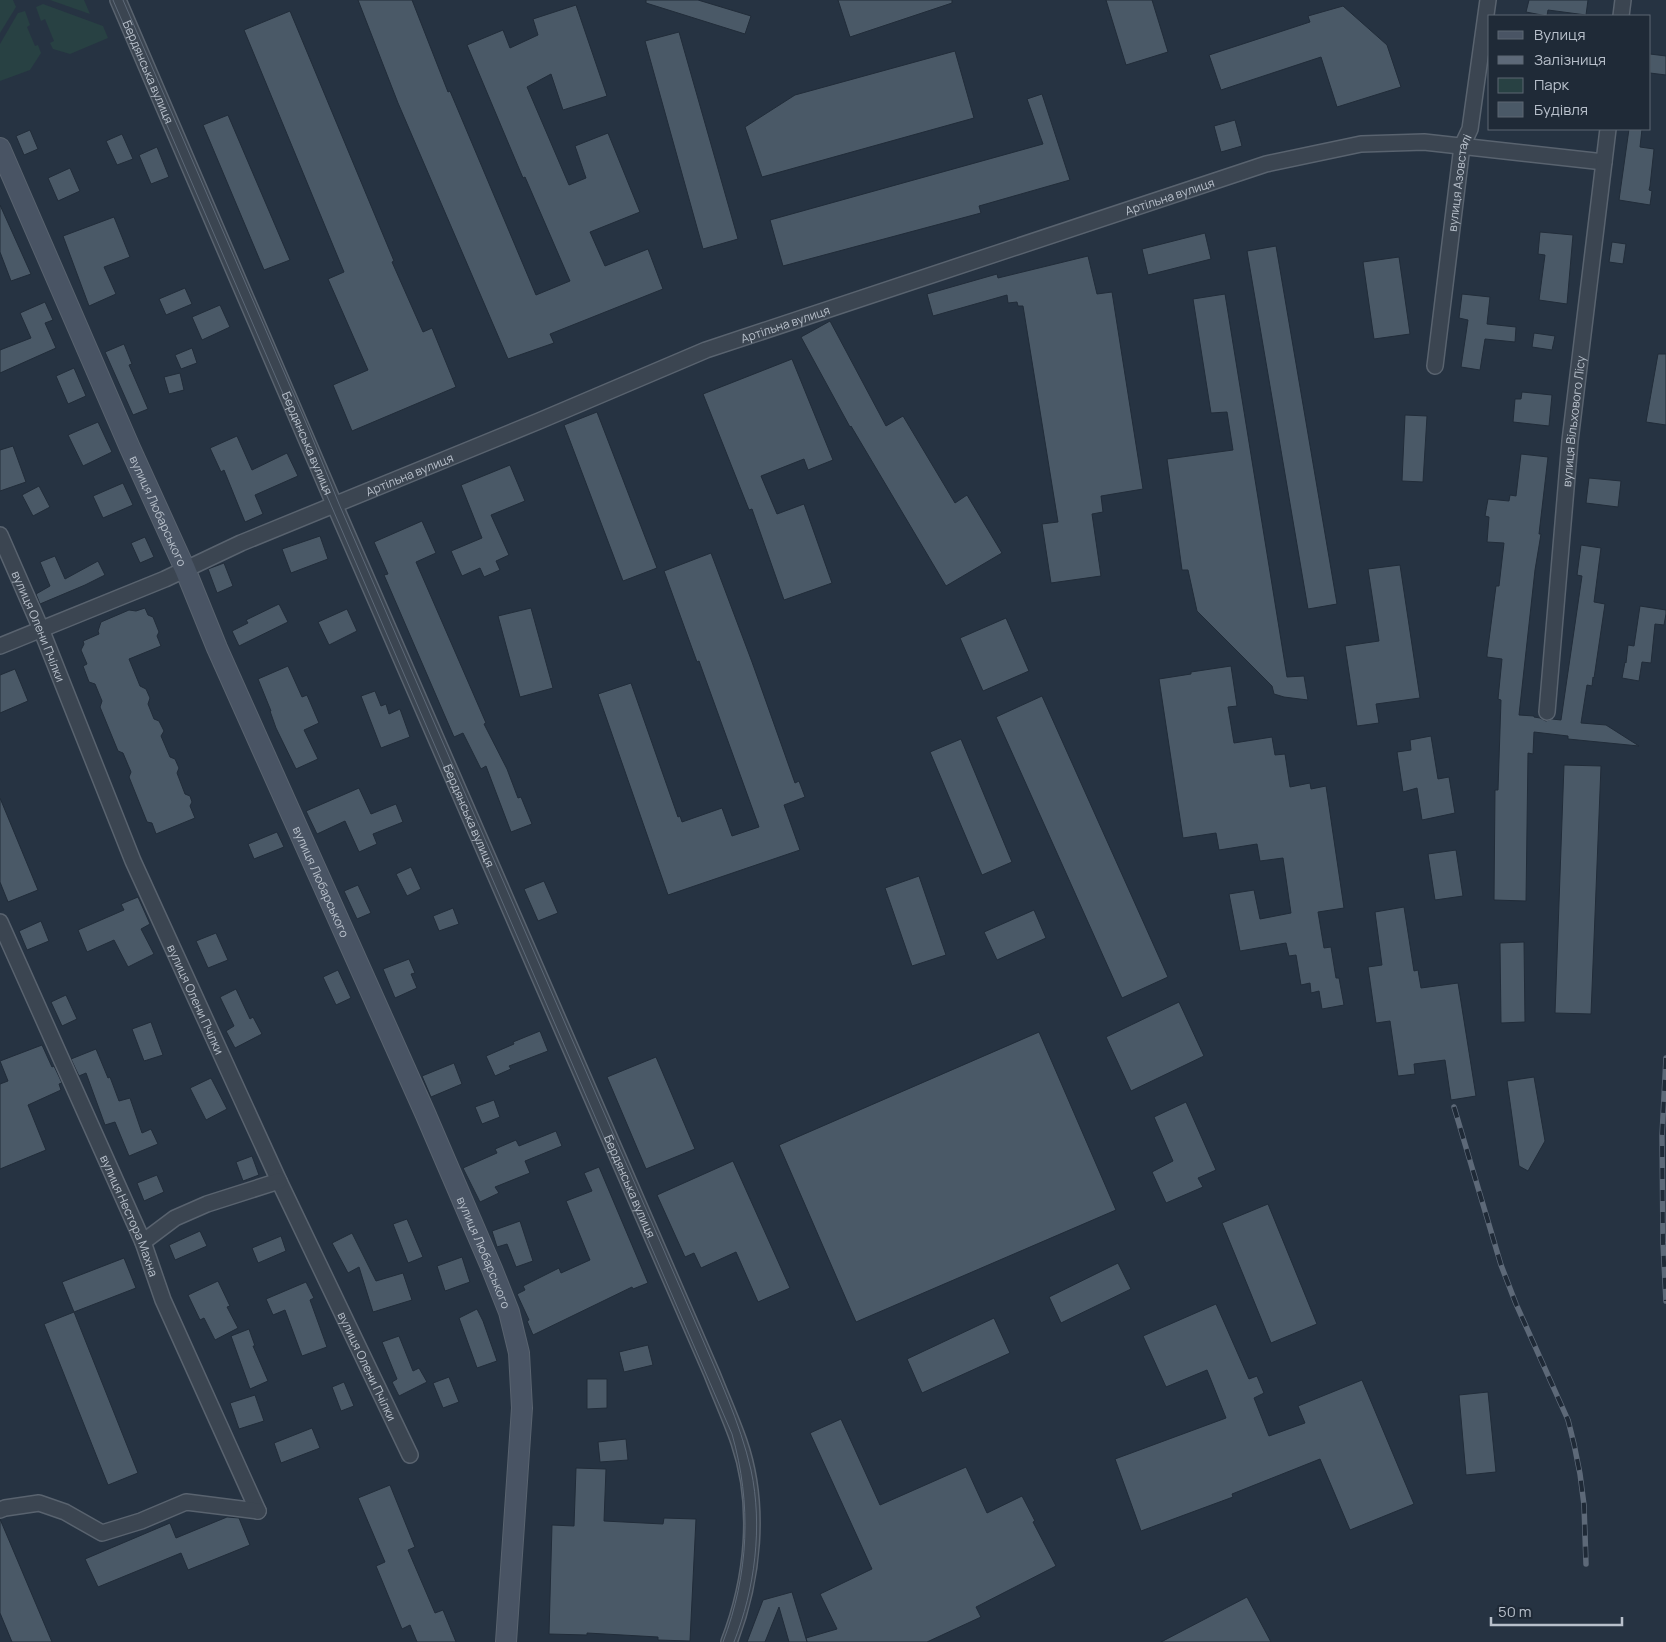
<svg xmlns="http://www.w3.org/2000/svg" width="1666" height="1642" font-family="Manrope,sans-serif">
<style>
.green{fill:#284143}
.building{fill:#4a5967;stroke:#212c39}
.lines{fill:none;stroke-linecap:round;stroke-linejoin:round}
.minor-casing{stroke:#59636f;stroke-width:18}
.secondary-casing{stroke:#59636f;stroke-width:22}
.minor{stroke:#3b4551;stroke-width:15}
.secondary{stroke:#495464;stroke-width:20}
.tram{stroke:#5d6978;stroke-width:1}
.rail-casing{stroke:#5d6978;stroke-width:5.5}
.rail{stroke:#1f2a37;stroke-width:4;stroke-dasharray:11;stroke-linecap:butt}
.labels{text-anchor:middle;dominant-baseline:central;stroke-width:4;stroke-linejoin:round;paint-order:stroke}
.street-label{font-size:12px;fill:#b8c0cb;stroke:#1f2a37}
</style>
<rect width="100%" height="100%" fill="#263342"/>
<!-- green -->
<g class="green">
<path d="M0,0h13l3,7 -16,26z"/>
<path d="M50,0h34l6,14z"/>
<path d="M43,4l60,22 5,12 -38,16 -17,-5 -3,-6 4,-2 -9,-22 -4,2 -5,-14z"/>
<path d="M25,11l5,14 -3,2 8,19 3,-1 3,8 -11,17 -30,11v-37l18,-31z"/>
</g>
<!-- building -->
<g class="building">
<path d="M358,0h54l36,92 2,-1 86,204 34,-14 -45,-104 -2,1 -56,-133 36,-15 7,18 28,-13 -5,-16 43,-14 31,91 -44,14 -12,-36 -24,13 42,98 17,-7 -11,-32 33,-13 32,79 -50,20 15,34 43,-17 15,40 -113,45 4,9 -46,16 -110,-256z"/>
<path d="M646,0h52l53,16 -6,18 -99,-31z"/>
<path d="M838,0h114v3l-102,34z"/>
<path d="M1106,0h46l16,52 -42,13z"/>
<path d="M1529,0h59l-2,15 -38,-5 -1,6 -21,-4z"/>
<path d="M1343,6l44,39 14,42 -64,20 -16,-50 -100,33 -12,-35 101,-33 -2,-6z"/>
<path d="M290,11l104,250 -2,1 31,70 9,-4 24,59 -104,44 -19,-46 35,-15 -40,-91 16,-7 -100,-242z"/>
<path d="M679,32l59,207 -35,10 -58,-208z"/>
<path d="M955,51l19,67 -212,59 -17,-50 50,-32z"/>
<path d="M1650,54l16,2v19l-16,-2z"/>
<path d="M1042,94l28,86 -91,26 2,7 -198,53 -13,-46 273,-76 -16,-45z"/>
<path d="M228,115l62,145 -26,10 -61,-145z"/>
<path d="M1235,120l7,26 -21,6 -7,-26z"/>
<path d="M1629,129h13l-2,18 14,2 -4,37 -1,4 3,1 -2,14 -31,-5z"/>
<path d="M30,130l8,19 -14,6 -8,-19z"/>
<path d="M122,134l11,25 -16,6 -11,-24z"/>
<path d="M157,147l12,30 -18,7 -12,-29z"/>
<path d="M70,168l10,23 -22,10 -10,-23z"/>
<path d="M0,205l31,69 -20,7 -11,-29z"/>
<path d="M114,217l16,40 -26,10 12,27 -27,12 -26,-70z"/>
<path d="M1540,232l33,3 -6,69 -28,-4 6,-45 -7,-1z"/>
<path d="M1205,233l6,26 -63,16 -6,-26z"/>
<path d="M1612,242l14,2 -3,20 -14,-2z"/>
<path d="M1276,246l61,358 -29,5 -61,-358z"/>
<path d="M1088,256l9,38 15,-2 31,197 -42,7 2,16 -11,2 9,62 -50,7 -9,-59 16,-2 -35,-216h-5l-1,-4 -9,1 -1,-8 -74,21 -6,-22 70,-20 1,4z"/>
<path d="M1399,257l11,77 -36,5 -11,-77z"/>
<path d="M185,288l7,16 -26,11 -7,-16z"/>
<path d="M1225,294l62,383 17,-1 4,24 -24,-3 -10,-3 -2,-8 -75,-75 -9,-41h-6l-15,-111 66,-9 -6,-38 -16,1 -18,-114z"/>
<path d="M1462,294l28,3 -3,27 29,3 -1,15 -30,-3 -5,31 -19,-3 7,-47 -9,-2z"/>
<path d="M45,302l8,18 -8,3 11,25 -56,25v-23l31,-12 -11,-25z"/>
<path d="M220,305l10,22 -28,13 -10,-23z"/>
<path d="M830,321l56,105 17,-10 52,87 12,-8 35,58 -56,33 -95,-160 -1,1 -49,-90z"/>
<path d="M1534,333l21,3 -3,14 -20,-3z"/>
<path d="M124,344l8,20 -3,1 19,44 -15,6 -28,-63z"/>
<path d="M192,348l5,15 -16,6 -6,-14z"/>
<path d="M1658,354h8v71l-20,-3z"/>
<path d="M792,359l41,101 -25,10 -4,-11 -43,17 16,38 27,-10 28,79 -48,17 -32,-91 -3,1 -46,-116z"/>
<path d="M74,368l12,28 -18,8 -12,-28z"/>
<path d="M180,373l4,17 -15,4 -5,-17z"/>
<path d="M1522,392l30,3 -3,31 -36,-4 2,-23h6z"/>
<path d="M597,412l60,156 -34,13 -59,-156z"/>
<path d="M1405,415l22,1 -4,66 -21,-1z"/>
<path d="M98,422l14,30 -29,14 -15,-31z"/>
<path d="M237,436l15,34 35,-17 11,23 -43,19 8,19 -18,8 -21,-52 -3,2 -11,-24z"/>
<path d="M13,446l13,36 -26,9v-41z"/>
<path d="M1521,454l27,3 -9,77h2l-6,36 -16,145 15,1v1l6,1 6,3 6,-2 9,1 21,-144 -5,-1 4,-30 20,3 -7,54 11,2 -11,74 -1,-1 -1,9 -5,-1 -6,38 25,2 33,21 -71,-7v-3l-34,-4 -1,22 -5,-1 -2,148 -32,-1 1,-110h3l3,-90 -3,-1 4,-40 -15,-2v-2l9,-69h3l5,-43 -17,-1 2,-25 -4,-1 3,-17 21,2 1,-6 6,1z"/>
<path d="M510,465l15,36 -34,14 18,40 -13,6 4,9 -16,7 -4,-9 -18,8 -11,-25 31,-13 -21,-53z"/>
<path d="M1589,478l32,3 -3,26 -32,-4z"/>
<path d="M123,483l10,22 -30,13 -10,-22z"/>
<path d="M39,486l11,21 -17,9 -11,-21z"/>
<path d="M422,521l14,32 -20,9 70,161 -2,1 23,45 11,29 3,-1 11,27 -21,8 -25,-66 -5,3 -18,-36 -9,4 -70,-162 4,-1 -14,-32z"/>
<path d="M320,536l8,23 -37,14 -9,-24z"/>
<path d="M145,537l9,20 -14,6 -9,-20z"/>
<path d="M711,553l41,109 43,121 4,-2 6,16 -21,8 16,45 -132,45 -70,-201 33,-11 47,134 2,-1 2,6 40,-14 10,28 27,-9 -60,-166 -2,1 -33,-91z"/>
<path d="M55,556l10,23 33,-18 7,14 -20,10 -45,19 -4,-10 14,-8 -10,-24z"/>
<path d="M224,563l9,23 -16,7 -9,-24z"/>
<path d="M1400,565l20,133 -44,6 3,19 -22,3 -12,-80 34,-5 -11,-72z"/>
<path d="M279,604l9,18 -49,24 -7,-15 16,-8 -2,-3z"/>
<path d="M1640,606l26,4v4l-2,11 -9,-1 -4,39 -9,-1 -3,19 -17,-3 3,-16 1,1 2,-18 6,1z"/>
<path d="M145,608l3,7 5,2 6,15 -2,4 4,10 -32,13 11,27 6,3 4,9 -2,6 6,15 5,2 5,10 -3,5 9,21 5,2 4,9 -2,5 8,21 5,2 2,6 -2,4 5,12 -39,16 -4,-11 -5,-1 -18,-45 2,-5 -8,-19 -5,-2 -18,-44 2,-6 -7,-17 -6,-2 -6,-16 4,-2 -6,-14 3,-6 -1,-3 16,-7 -1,-3 3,-9 28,-12 7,1z"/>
<path d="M531,608l22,80 -33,9 -22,-81z"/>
<path d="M347,609l10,22 -28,14 -11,-23z"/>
<path d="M1006,618l23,53 -46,20 -23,-53z"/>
<path d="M288,666l14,31 5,-2 12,28 -15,7 14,29 -22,10 -20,-41 -6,-17h1l-13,-32z"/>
<path d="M1231,666l6,40 -9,1 6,36 38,-6 3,18 10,-1 5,33 20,-4 1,6 15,-3 18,122 -26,4 6,36 7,-1 5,31h3l5,27 -22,4 -3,-18 -8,2 -1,-10 -9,2 -5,-30 -7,1 -3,-13 -46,8 -11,-57 25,-4 6,29 31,-6 -8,-55 -23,3 -3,-17 -38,6 -3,-17 -33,5 -24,-159 32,-5v-2z"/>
<path d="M15,669l13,32 -28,12v-38z"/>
<path d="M375,691l6,15 5,-2 3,10 11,-5 10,28 -29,11 -20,-52z"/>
<path d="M1042,696l126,281 -46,21 -126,-281z"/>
<path d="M1431,736l7,43 11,-2 6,36 -33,7 -5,-32 -14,4 -6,-40 14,-2 -1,-10z"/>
<path d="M961,739l51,123 -30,13 -52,-123z"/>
<path d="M1564,765l37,1 -10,248 -36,-1z"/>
<path d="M359,788l12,26 25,-10 7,18 -30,12 4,10 -18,8 -14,-31 -28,13 -11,-23z"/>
<path d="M0,798l38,92 -30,12 -8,-20z"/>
<path d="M277,832l7,15 -30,12 -6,-15z"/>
<path d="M1456,850l7,46 -28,4 -7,-46z"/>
<path d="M411,867l10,22 -14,7 -11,-22z"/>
<path d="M919,876l27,79 -34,11 -27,-78z"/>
<path d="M544,881l14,32 -20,8 -14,-32z"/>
<path d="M358,885l13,28 -14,6 -13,-28z"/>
<path d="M138,897l12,27 -9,5 13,25 -26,13 -14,-27 -27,12 -9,-22 46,-20 -3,-6z"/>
<path d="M1404,907l10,64 4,-1 3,18 37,-5 18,113 -25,4 -6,-40 -31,4 1,10 -17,2 -8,-55 -14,2 -8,-56 14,-2 -7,-53z"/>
<path d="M453,908l6,16 -20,7 -6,-15z"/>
<path d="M1034,910l12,28 -49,22 -13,-28z"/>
<path d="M41,921l8,20 -22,9 -8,-19z"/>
<path d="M216,933l12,27 -20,8 -12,-27z"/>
<path d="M1524,942l1,80 -24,1 -1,-80z"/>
<path d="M409,959l6,14 -4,1 6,14 -22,10 -12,-29z"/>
<path d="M338,970l13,28 -15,7 -13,-28z"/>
<path d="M236,989l14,30 3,-2 9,17 -27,14 -9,-17 8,-5 -14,-29z"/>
<path d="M66,995l11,24 -15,7 -11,-24z"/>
<path d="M1179,1002l25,54 -73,35 -25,-54z"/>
<path d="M151,1022l12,33 -19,6 -12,-32z"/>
<path d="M540,1031l8,20 -39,15 2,3 -16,7 -9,-20 28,-12 -1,-2z"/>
<path d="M1039,1032l77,178 -260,112 -77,-177z"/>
<path d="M42,1045l10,22 2,-1 8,17 -3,1 2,6 -33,15 18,45 -46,19v-85l8,-3 -8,-20z"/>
<path d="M96,1049l12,29 2,-1 9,24 11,-3 12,35 9,-4 7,15 -29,12 -14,-34 -10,3 -19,-52 -7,3 -8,-17z"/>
<path d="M656,1057l39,92 -49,20 -39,-92z"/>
<path d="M454,1063l8,21 -31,13 -9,-21z"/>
<path d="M1534,1077l11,64 -17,30 -9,-5 -12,-85z"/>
<path d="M211,1078l16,31 -21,11 -16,-32z"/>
<path d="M494,1100l6,17 -18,7 -7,-17z"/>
<path d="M1186,1102l30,68 -18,8 5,9 -37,16 -14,-31 21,-11 -19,-44z"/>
<path d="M556,1131l6,15 -37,15 5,12 -35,14 4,6 -19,9 -17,-34 34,-15 -2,-4 21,-9 3,6z"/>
<path d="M252,1156l7,19 -16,6 -7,-19z"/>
<path d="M733,1161l57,127 -32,14 -22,-50 -35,16 -7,-15 -9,4 -28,-62z"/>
<path d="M599,1167l49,116 -15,6 -1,-2 -99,48 -6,-14 2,-1 -12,-26 8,-4 -2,-4 36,-18 2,5 29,-13 -24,-59 26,-10 -8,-18z"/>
<path d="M157,1175l7,17 -20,9 -7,-18z"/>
<path d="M1268,1204l49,120 -46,19 -49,-120z"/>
<path d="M407,1219l16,38 -15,6 -15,-39z"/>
<path d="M520,1221l13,40 -17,6 -9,-23 -10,3 -5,-16z"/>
<path d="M200,1231l7,15 -32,14 -6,-15z"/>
<path d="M352,1233l24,48 27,-8 9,27 -39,12 -14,-45 -11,6 -16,-30z"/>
<path d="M281,1236l5,15 -28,12 -6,-15z"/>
<path d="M462,1257l8,25 -25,9 -8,-25z"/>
<path d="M124,1258l12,30 -62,24 -12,-30z"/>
<path d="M1118,1263l13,26 -70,34 -12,-26z"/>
<path d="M218,1281l12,25 -3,1 11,21 -23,12 -11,-22 -4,2 -12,-25z"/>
<path d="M306,1282l8,16 -4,2 17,47 -25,9 -17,-46 -12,5 -7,-16z"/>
<path d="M1216,1304l33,75 8,-3 7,17 -10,5 15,38 36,-13 -7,-17 64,-26 52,124 -64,26 -30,-71 -88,35 1,3 -92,34 -26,-72 111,-41 -19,-48 -41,17 -23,-51z"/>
<path d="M477,1309l6,12 14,40 -20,7 -18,-50z"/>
<path d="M74,1312l64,161 -30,12 -64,-161z"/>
<path d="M994,1318l16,35 -88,40 -15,-34z"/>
<path d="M249,1329l6,17h-2l15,35 -18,8 -19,-53z"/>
<path d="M399,1336l14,35 6,-3 8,14 -28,14 -7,-14 5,-3 -15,-37z"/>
<path d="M648,1345l5,20 -29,7 -5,-20z"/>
<path d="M449,1377l10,25 -16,6 -10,-25z"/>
<path d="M587,1379h20v29l-20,1z"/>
<path d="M344,1382l10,24 -13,5 -9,-24z"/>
<path d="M1488,1392l8,80 -30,3 -7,-80z"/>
<path d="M255,1395l9,26 -25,8 -9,-26z"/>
<path d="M841,1419l39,86 86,-38 21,46 35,-17 13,25 -2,1 23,44 -80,41 5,10 -54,25h-120l-1,-4 31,-9 -17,-35 52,-25 -62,-136z"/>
<path d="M312,1428l8,20 -39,15 -7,-20z"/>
<path d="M626,1439l2,21 -28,2 -2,-20z"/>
<path d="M576,1468l30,1 -2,52 59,3 1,-6 32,1 -6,122 -32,-1v-3l-71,-4v2l-38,-1 3,-109 22,1z"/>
<path d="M390,1485l25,62 -7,3 27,63 8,-3 13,32h-39l-7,-17 -8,4 -26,-63 9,-4 -27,-64z"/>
<path d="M227,1517l12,1 11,27 -62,25 -7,-17 -83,34 -13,-28 85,-36 6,15z"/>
<path d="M0,1519l52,123h-40l-12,-29z"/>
<path d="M792,1592l15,50h-18l-10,-35 -14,35h-18l16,-42z"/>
<path d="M1247,1597l24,45h-110z"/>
</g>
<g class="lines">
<!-- minor casing -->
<g class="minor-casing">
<g id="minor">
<path id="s1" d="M118,0l217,506 377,868c9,23 19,45 27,68 22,64 14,138 -10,200"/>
<path d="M1621,16l2,-16"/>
<path id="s2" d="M1435,366l27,-220 8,-17 18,-129"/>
<path id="s3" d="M0,535l41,94 92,232 146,320 131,274"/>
<path id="s4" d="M0,646l165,-67 76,-36 298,-122 167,-71 560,-186 95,-20 63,-2 180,20"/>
<path id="s5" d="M1547,712l23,-271 38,-312"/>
<path id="s6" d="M0,922l143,320 20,58 95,211"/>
<path d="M143,1242l32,-24 32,-14 72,-23"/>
<path d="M0,1510l5,-2 34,-5 26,9 37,21 39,-12 45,-19 72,9"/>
</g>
</g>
<!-- secondary casing -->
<g class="secondary-casing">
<g id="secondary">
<path id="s7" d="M0,148l130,300 55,121 32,79 208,465 67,156 17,43 10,41 3,55 -16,234"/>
</g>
</g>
<!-- minor -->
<use href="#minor" class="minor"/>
<!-- secondary -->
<use href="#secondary" class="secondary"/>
<!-- tram -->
<g class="tram">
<path d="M113,0l619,1434c20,70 17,140 -9,208"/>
<path d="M123,0l186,430 30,74 360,827c19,45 41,91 52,139 12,56 4,119 -17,172"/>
</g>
<!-- rail casing -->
<g class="rail-casing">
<g id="rail">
<path d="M1666,1058l-4,78 1,107 3,58"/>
<path d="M1454,1107l47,158 15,39 52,116 6,24 6,30 4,31 2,59"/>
</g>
</g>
<!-- rail -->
<use href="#rail" class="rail"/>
</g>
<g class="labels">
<!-- street labels -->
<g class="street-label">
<text stroke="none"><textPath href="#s1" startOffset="78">Бердянська вулиця</textPath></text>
<text stroke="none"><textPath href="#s2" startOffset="185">вулиця Азовсталі</textPath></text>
<text stroke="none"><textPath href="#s4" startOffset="1254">Артільна вулиця</textPath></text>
<text stroke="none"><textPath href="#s4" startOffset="849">Артільна вулиця</textPath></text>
<text stroke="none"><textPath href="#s5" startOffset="292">вулиця Вільхового Лісу</textPath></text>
<text stroke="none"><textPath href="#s1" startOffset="482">Бердянська вулиця</textPath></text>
<text stroke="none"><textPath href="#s4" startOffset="444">Артільна вулиця</textPath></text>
<text stroke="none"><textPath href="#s7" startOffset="396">вулиця Любарського</textPath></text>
<text stroke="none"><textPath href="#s3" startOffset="99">вулиця Олени Пчілки</textPath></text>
<text stroke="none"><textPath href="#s1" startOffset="888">Бердянська вулиця</textPath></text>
<text stroke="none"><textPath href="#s7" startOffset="801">вулиця Любарського</textPath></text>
<text stroke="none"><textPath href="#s3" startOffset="504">вулиця Олени Пчілки</textPath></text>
<text stroke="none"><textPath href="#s1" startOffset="1292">Бердянська вулиця</textPath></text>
<text stroke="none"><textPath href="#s6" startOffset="321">вулиця Нестора Махна</textPath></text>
<text stroke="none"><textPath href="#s7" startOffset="1206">вулиця Любарського</textPath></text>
<text stroke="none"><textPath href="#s3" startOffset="909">вулиця Олени Пчілки</textPath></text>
</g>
</g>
<!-- legend -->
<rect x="1488" y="15" width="162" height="115" fill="#1f2a37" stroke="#5c6672"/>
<rect x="1498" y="31" width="25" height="8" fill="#495464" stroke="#5c6672"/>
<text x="1534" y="40" font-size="15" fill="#b8c0cb">Вулиця</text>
<rect x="1498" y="56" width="25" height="8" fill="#5d6978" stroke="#5c6672"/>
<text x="1534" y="65" font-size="15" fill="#b8c0cb">Залізниця</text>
<rect x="1498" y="78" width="25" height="15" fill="#284143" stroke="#5c6672"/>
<text x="1534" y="90" font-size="15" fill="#b8c0cb">Парк</text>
<rect x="1498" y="102" width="25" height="15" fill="#4a5967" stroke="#5c6672"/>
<text x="1534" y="115" font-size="15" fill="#b8c0cb">Будівля</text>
<!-- scale -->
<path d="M1491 1617v8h131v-8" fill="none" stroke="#b8c0cb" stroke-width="2.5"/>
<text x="1498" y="1617" font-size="15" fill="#b8c0cb" stroke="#1f2a37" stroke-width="4" paint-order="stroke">50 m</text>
</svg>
